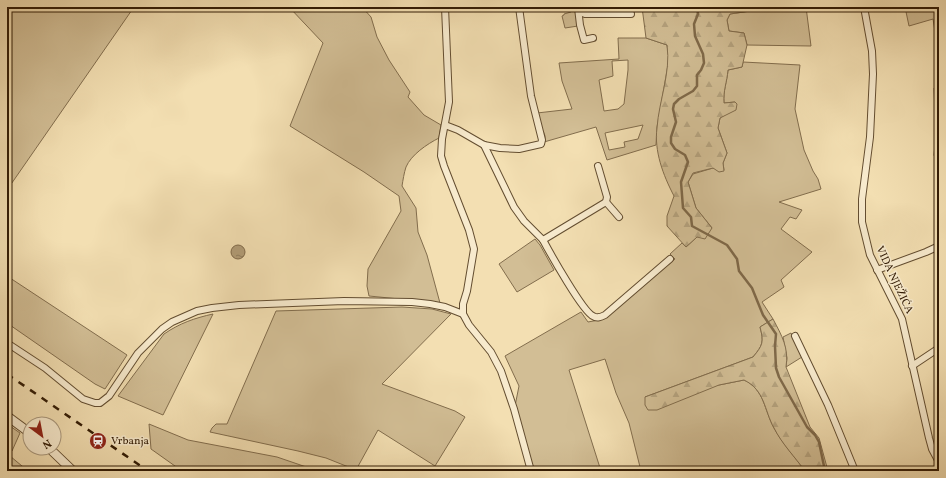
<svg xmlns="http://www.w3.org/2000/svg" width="946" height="478" font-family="Vollkorn,serif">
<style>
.grass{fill:#d2be95;stroke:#826d4d;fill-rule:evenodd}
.forest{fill:url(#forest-firs);stroke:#826d4d}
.water{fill:url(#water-ripples);stroke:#7f6949}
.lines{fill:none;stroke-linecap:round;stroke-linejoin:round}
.stream{stroke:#7f6949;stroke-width:2.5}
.minor-casing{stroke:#634d30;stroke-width:8}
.tertiary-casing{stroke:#634d30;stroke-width:10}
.minor{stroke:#f7eacd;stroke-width:6}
.tertiary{stroke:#f7eacd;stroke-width:8}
.rail{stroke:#331c05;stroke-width:2.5;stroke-dasharray:7 7;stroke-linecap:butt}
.labels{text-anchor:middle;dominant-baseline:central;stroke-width:3;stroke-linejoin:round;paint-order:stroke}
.street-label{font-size:11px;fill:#331c05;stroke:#f7eacd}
.poi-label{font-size:11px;fill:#331c05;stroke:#f7eacd;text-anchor:start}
</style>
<defs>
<pattern id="forest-firs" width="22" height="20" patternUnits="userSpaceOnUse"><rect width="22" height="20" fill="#d2be95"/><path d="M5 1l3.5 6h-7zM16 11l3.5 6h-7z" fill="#b5a37f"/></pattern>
<pattern id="water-ripples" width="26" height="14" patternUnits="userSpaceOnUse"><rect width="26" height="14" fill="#b29d77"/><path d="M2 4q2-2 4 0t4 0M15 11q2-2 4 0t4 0" fill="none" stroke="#917f60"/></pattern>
</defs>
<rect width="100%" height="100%" fill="#f3dfb2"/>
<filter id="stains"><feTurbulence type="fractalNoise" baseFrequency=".005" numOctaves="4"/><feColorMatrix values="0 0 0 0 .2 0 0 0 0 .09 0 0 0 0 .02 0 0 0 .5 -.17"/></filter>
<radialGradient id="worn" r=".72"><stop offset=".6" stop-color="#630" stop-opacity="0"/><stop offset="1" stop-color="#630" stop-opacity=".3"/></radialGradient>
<!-- grass -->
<g class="grass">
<path d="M7,7h127l-127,183z"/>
<path d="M289,7h73l9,10 6,20 12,23 21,32 -2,5 16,18 17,10 -2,13c-12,6 -28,17 -33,29 -2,6 -3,13 -4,19l14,22 2,24 9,23 13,48 -71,-7 -2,-10 1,-17 33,-58 -2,-15 -35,-24 -74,-46 33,-83z"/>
<path d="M571,7h4l3,19 -13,2 -3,-12 2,-1v-1l7,-2z"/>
<path d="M757,7h49l5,39 -64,-1 -3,-12 -15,-2 -2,-11 3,-6 27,-4z"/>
<path d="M905,7h28l6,7v42l-6,-37 -24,7z"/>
<path d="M618,38h28l21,7 2,14 -12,68 -1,18 -49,15 -11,-33 -52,15c3,-7 -1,-10 -4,-16 -1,-4 -2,-9 -3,-13l35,-4 -10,-28 -3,-18 60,-4zM628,60v10l-4,34 -6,5 -14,2 -5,-31 14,-4 -1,-15zM643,125l-5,14 -14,3 1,5 -16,3 -4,-17z"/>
<path d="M743,62l57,3 -5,44 9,41 9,21 5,8 3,10 -42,13 23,8 -6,9 -6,-2 -9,12 31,23 -31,28 3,7 -22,15 11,17 -13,8c4,15 3,18 -7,30l-108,40 74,-12 25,-5c21,10 20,30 30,48 8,15 21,29 31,43h-164l-12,-48 -13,-30 -11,-34 -36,11 32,101h-67l-19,-65 4,-20 -14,-30 76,-44 7,10 16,-3 71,-60 -5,-5 12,-11 4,4 11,-10 15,-9 -16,-20 -8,-26 5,-8 20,-6 11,2 -1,-7 4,-10 -9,-25 2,-10 6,-4 9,-12 -11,1c-1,-13 3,-21 4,-33l14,-3z"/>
<path d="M535,239l5,6 14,25 -37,22 -18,-28z"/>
<path d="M7,276l120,79 -22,34 -10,-5 -88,-61z"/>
<path d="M402,307l30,2 19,5 -69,70 73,27 10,6 -30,49 -57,-36 -22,40 -30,-12 -28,-7 -88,-19 2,-4 4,-4h11l49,-113z"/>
<path d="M213,314l-50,101 -45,-19 46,-62c16,-11 31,-16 49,-20z"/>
<path d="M791,333l11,24 -16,10 1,-9 -4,-21z"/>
<path d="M7,424l13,9 -8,18 -5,-3z"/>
<path d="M149,424l39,16 89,17 41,14h-136l-31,-22z"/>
<path d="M10,456l18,15h-21v-8z"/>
</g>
<!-- forest -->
<g class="forest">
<path d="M642,7h115v3l-27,4 -3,6 2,11 15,2 3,12 -5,22 -14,3c-1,12 -5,21 -4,33l11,-1 2,2 -1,6 -16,8 -2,10 9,25 -4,10 1,8 -5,1 -6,-4 -20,5 -5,9 8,26 16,20 -7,11 -8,-2 -11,10 -19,-21v-10l7,-20c-11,-21 -20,-45 -17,-68 2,-28 14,-55 10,-83l-21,-7z"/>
<path d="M934,88h5v82l-5,-15 2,-19z"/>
<path d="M773,319c9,17 16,29 13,48l24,60 9,11 9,33h-23c-10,-14 -23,-27 -31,-43 -10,-18 -9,-38 -30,-48l-25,5 -62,25h-9l-3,-5v-8l108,-40c10,-12 11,-15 7,-30z"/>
</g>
<!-- water -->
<circle class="water" cx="238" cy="252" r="7"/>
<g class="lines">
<!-- stream -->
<path class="stream" d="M697,7l1,7 -4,10 1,12 8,18 1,9 -3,7 -4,5v11l-4,5 -14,8 -5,5 -1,5 3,13 -5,15v6l4,6 10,6 3,7 -7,20 2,26 8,9 1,9 35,19 10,14 2,12 13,17 11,27 13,19 -1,12 1,22 3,9 28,50 8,8 4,7 6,29"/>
<!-- minor casing -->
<g class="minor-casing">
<g id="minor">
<path d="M445,7l4,95 -7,37 -1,17 3,10 25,64 5,19 -7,42 -4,13v10l6,11 22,27 10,19 13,38 17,62"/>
<path d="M578,7l2,5 5,2h46"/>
<path d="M864,7l8,44 1,23 -3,63 -8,62v23l8,33 32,64 27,119 3,11 7,13"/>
<path d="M578,8l2,17 4,15 9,-2"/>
<path d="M445,125l13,5 26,15 16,3 19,1 22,-5 1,-4 -11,-44 -12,-89"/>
<path d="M484,145l30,62 10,14 19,19 63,-38 1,-5 -9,-31"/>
<path d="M606,202l13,15"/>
<path d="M543,240c7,13 40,72 50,76 4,3 8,1 12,-1l65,-56"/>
<path d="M877,270l49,-18 13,-6"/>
<path d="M795,336l33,69 27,66"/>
<path d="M7,343l38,25 38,31 12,4h5l9,-7 29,-43 24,-24 10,-7 25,-11 15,-3 27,-3 105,-4 68,1 18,2 15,3 18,7"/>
<path d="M912,366l27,-18"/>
</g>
</g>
<!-- tertiary casing -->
<g class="tertiary-casing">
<g id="tertiary">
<path d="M7,416l23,17"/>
<path d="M49,448l24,23"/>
</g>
</g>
<!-- minor -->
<use href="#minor" class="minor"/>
<!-- tertiary -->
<use href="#tertiary" class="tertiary"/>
<!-- rail -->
<path class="rail" d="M7,374l141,97"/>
</g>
<!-- icons -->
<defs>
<g id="station-disc" transform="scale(0.9)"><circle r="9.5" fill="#8f2418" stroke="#f7eacd"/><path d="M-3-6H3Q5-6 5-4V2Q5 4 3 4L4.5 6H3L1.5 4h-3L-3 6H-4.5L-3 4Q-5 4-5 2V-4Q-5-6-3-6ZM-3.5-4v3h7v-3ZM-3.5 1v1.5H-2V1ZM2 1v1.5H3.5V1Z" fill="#fff"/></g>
</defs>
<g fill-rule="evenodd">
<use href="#station-disc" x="98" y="441"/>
</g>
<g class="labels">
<!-- street labels -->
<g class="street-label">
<text transform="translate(894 280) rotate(65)">VIDA NJEŽIĆA</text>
</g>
<!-- poi labels -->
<g class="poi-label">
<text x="111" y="441">Vrbanja</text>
</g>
</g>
<!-- margin -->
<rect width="946" height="478" fill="none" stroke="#f3dfb2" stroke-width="24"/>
<rect x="8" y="8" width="930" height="462" fill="none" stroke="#331c05" stroke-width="2"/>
<rect x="12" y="12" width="922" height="454" fill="none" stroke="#331c05"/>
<!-- north arrow -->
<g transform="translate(42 436) rotate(148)"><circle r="19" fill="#f7eacd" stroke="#a9987d"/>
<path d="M0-3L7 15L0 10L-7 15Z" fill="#8f2418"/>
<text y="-6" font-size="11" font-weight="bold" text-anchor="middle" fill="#331c05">N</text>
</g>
<rect width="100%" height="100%" filter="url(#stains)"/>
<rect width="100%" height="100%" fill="url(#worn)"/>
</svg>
